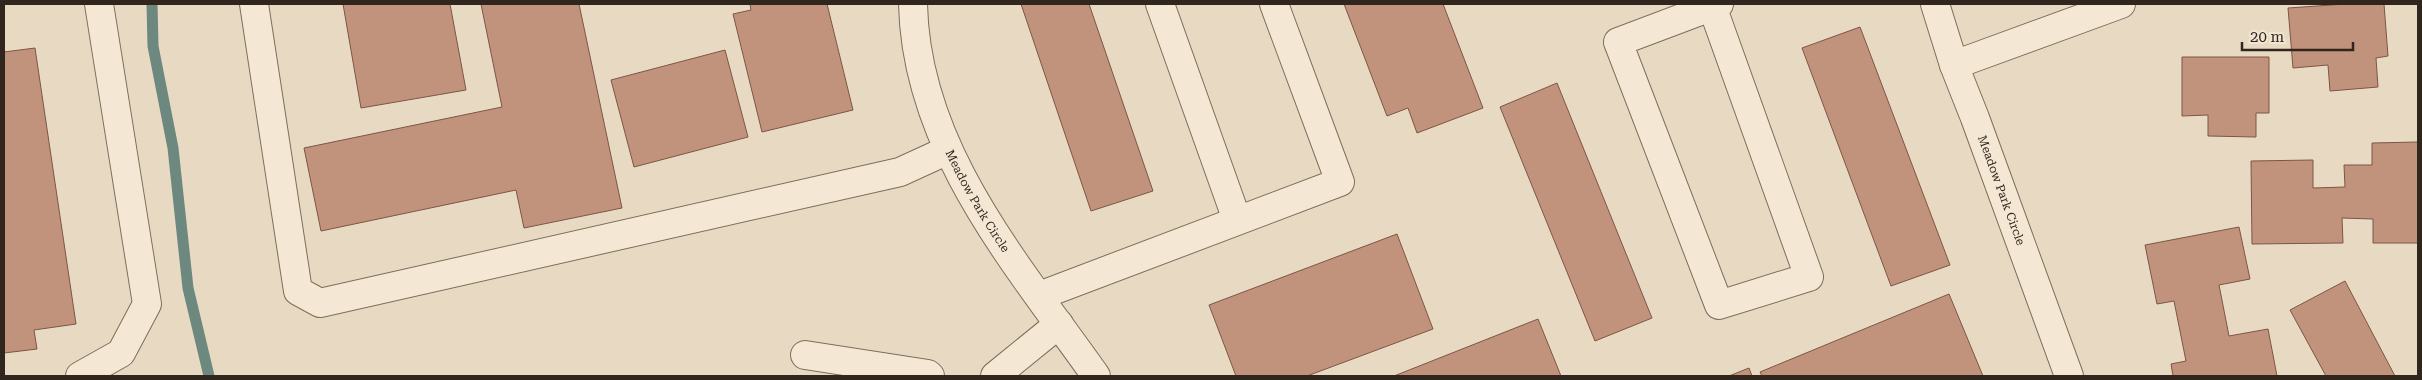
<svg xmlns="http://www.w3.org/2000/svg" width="2422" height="380" font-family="'Roboto Serif',serif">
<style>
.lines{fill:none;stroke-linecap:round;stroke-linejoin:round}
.stream{stroke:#6c887f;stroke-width:11}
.building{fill:#c2937c;stroke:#7c5644}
.minor-casing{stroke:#806c5b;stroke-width:30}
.minor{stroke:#f4e8d4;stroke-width:28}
.labels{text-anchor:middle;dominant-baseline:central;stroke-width:4.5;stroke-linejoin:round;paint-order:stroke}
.street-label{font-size:12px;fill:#31261e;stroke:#f1e5d1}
</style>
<rect width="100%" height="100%" fill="#e8dac2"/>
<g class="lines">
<!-- stream -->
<path class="stream" d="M152,4l1,42 20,102 15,140 21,88"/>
</g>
<!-- building -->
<g class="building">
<path d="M343,4h107l16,86 -105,18z"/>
<path d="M481,4h98l43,204 -98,20 -8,-38 -195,41 -17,-83 198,-41z"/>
<path d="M750,4h77l26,106 -91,22 -29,-118 18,-4z"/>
<path d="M1021,4h68l64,187 -62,20z"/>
<path d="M1344,4h99l40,104 -66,25 -9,-25 -21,8z"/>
<path d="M2346,4h38l4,52 -12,2 2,29 -48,4 -2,-26 -35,3 -5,-60z"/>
<path d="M1860,27l90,238 -59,21 -89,-238z"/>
<path d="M35,48l41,276 -42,6 3,19 -33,4v-301z"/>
<path d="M725,50l23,87 -114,30 -23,-87z"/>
<path d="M2182,57h87v56h-13v24l-48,-1v-21l-26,1z"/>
<path d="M1557,83l95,235 -57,23 -95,-234z"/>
<path d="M2418,142v101h-45v-24l-31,-1 1,25 -91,1 -1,-83 62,-1v28l32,-1 -1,-22h28v-22z"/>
<path d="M2239,227l11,52 -31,6 10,51 39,-7 9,47h-104l-2,-12 15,-3 -12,-60 -17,3 -12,-59z"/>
<path d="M1397,234l36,95 -126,47h-71l-27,-71z"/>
<path d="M2345,281l50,95h-69l-36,-66z"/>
<path d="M1949,294l34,82h-221l-2,-4z"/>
<path d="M1538,319l23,57h-167z"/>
<path d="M1749,368l3,8h-23z"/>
</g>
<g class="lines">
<!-- minor casing -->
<g class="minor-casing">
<g id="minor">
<path d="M254,4l44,287 22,12 580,-131 48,-22"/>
<path id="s1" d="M913,4c3,145 104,260 183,372"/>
<path d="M1160,4l77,216"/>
<path id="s2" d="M1935,4l19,61 21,53 94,258"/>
<path d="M1712,6l97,271 -90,28 -101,-263 101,-38"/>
<path d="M1954,65l167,-61"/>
<path d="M1039,296l301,-114 -66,-178"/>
<path d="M805,355l123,19 2,2"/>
<path d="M80,376l41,-23 26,-49 -48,-300"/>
<path d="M995,376l64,-52"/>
</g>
</g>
<!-- minor -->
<use href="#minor" class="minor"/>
</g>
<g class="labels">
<!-- street labels -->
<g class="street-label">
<text stroke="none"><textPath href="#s2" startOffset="198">Meadow Park Circle</textPath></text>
<text stroke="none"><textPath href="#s1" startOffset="210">Meadow Park Circle</textPath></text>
</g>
</g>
<!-- border -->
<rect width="2422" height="380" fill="none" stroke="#31261e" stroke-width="10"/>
<!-- scale -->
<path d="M2242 42v8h111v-8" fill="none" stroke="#31261e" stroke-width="2.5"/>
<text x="2250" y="42" font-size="15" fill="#31261e" stroke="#f1e5d1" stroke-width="4" paint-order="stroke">20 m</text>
</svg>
